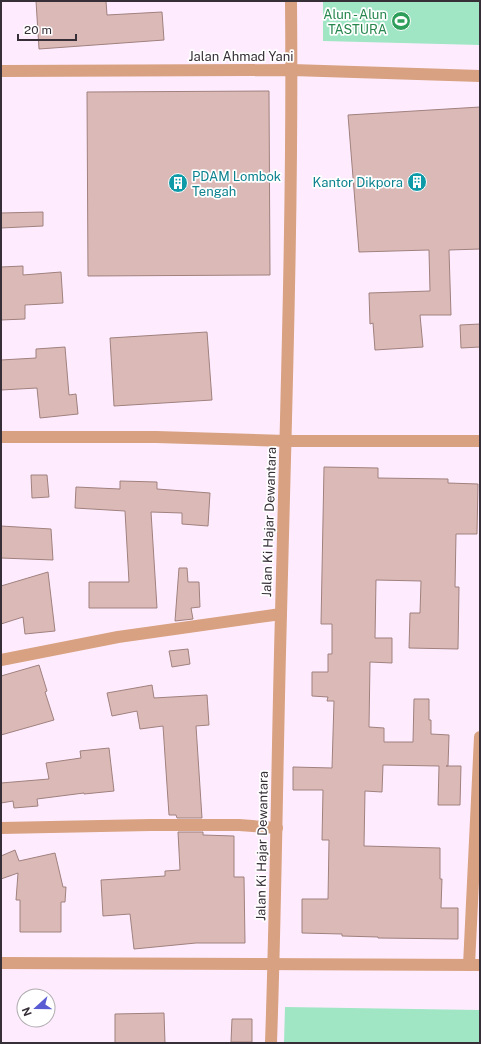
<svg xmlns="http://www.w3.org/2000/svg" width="481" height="1044" font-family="'Public Sans',sans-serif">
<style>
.green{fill:#a0e6c5}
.building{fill:#dbb9b7;stroke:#a0817e}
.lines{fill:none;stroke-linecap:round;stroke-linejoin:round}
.minor{stroke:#d8a181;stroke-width:12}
.labels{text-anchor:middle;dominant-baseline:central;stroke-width:3.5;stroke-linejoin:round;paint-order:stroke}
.leisure-label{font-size:13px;fill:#27864d;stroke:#fff;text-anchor:end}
.street-label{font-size:13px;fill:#372f38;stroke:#fff}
.culture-label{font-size:13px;fill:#0d838f;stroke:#fff;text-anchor:start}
</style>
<rect width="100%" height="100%" fill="#feecfe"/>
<!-- green -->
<g class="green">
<path d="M323,1h157v44l-157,-4z"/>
<path d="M285,1007l195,3v33h-196z"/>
</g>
<!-- building -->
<g class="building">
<path d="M36,1h70l1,14 55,-3 2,28 -125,9z"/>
<path d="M269,91l1,184 -182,1 -1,-184z"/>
<path d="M480,107v142l-31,1 2,65h-31l3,32 -48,3 -2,-27 -3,1 -1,-31 61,-2 -1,-41 -70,2 -11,-137z"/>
<path d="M43,212v14l-42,2v-15z"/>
<path d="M23,266v9l38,-3 2,31 -38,2v14l-24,1v-53z"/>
<path d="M480,324v23l-19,1 -1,-23z"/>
<path d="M207,332l5,68 -98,6 -4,-68z"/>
<path d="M65,347l4,48 7,-1 2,20 -38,4 -3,-30 -36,2v-30l35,-2v-9z"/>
<path d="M324,467l54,1v10l70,1v4l30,1 -1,50h-21l-1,53h4l-1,62 -49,-1 1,-35h10l1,-32 -45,-1 -1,58h17v25l-22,-1 -1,65 15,1v14h29l1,-43h15v21h2v14l18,1 -1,31h-2h15l-1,39h-22l1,-39 -56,-1 -1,27 -17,-1 -1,55 76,2v31h2l-1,29h17v31l-80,-1v-1l-36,-1v-2l-40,-1v-34h26l1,-59h-7l1,-50h-30v-23l39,1 2,-67h-7l1,-4 -16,-1v-24h16v-18h4v-30h-11z"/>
<path d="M31,475h16l2,22 -17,1z"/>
<path d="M120,481l37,1v7l53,4 -2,33 -26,-2v-11l-31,-1 6,96h-68v-26h40l-4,-71 -50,-3 1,-21 44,2z"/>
<path d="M1,526l50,3 2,31 -52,-2z"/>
<path d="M179,568h8l1,14h11l1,25 -9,1 2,11 -18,2z"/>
<path d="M48,572l7,59 -30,3 -2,-17 -22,7v-38z"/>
<path d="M188,649l2,15 -18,3 -3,-16z"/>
<path d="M39,665l8,26 -2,1 9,28 -53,15v-59z"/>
<path d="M152,685l2,13 53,-3 2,30 -13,1 6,92h-25l-1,-3h-7l-6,-89 -23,3 -3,-18 -25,5 -5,-23z"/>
<path d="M109,748l5,43 -30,3v-1l-47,6 1,7 -24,2 -1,-7 -12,2v-20l48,-4 -3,-16 35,-5 -1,-7z"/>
<path d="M178,832h25v3l31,1v41h10l1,66h-49l-62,6 -4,-35 -27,2 -2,-36 64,-4v-5l15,-1z"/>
<path d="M15,850l4,11 36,-8 8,34h3l-1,15h-4v30h-41v-32h-4l2,-27 -17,6v-23z"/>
<path d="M164,1013l1,30h-50v-29z"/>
<path d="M232,1019h20v23h-21z"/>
</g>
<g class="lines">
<!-- minor -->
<g class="minor">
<path d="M1,71l291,-1 188,6"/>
<path d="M1,437h155l130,4h194"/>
<path d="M1,660l117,-23 163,-23"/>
<path d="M1,828l150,-3h88l38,3"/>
<path d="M1,963l479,2"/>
<path d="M469,965l11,-228"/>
<path d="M271,1043c5,-143 6,-286 10,-429 5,-204 12,-409 10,-613"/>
</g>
</g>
<!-- icons -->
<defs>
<g id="stadium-disc" transform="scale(1)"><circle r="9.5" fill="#2e9e5b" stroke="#fff"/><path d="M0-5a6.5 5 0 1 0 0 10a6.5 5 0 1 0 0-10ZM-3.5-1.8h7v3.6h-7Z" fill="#fff"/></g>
<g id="building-disc" transform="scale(1)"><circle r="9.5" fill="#0f9aa8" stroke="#fff"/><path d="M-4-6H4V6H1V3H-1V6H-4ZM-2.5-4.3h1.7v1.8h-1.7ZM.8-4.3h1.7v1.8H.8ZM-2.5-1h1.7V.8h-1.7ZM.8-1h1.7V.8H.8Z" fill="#fff"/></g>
</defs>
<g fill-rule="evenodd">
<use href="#stadium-disc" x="401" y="21"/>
<use href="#building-disc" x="417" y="182"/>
<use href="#building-disc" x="178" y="183"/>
</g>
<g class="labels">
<!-- leisure labels -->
<g class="leisure-label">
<text x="387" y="14">Alun - Alun<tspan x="387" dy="15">TASTURA</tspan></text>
</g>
<!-- street labels -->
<g class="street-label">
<text x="241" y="56">Jalan Ahmad Yani</text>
<text transform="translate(269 522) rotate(-88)">Jalan Ki Hajar Dewantara</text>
<text transform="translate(262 846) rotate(-89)">Jalan Ki Hajar Dewantara</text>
</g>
<!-- culture labels -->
<g class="culture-label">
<text x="192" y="176">PDAM Lombok<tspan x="192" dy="15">Tengah</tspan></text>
<text x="403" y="182" text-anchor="end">Kantor Dikpora</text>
</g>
</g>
<!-- border -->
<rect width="481" height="1044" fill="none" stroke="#372f38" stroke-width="4"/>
<!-- north arrow -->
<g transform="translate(36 1008) rotate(249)"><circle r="19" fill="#ffffff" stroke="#afacaf"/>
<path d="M0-3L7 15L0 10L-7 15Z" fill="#585bd2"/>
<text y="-6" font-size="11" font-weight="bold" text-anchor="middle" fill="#372f38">N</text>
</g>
<!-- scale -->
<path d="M18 34v6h58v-6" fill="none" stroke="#372f38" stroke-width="2"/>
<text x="24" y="34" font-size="12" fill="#372f38" stroke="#ffffff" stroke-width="3" paint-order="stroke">20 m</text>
</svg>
